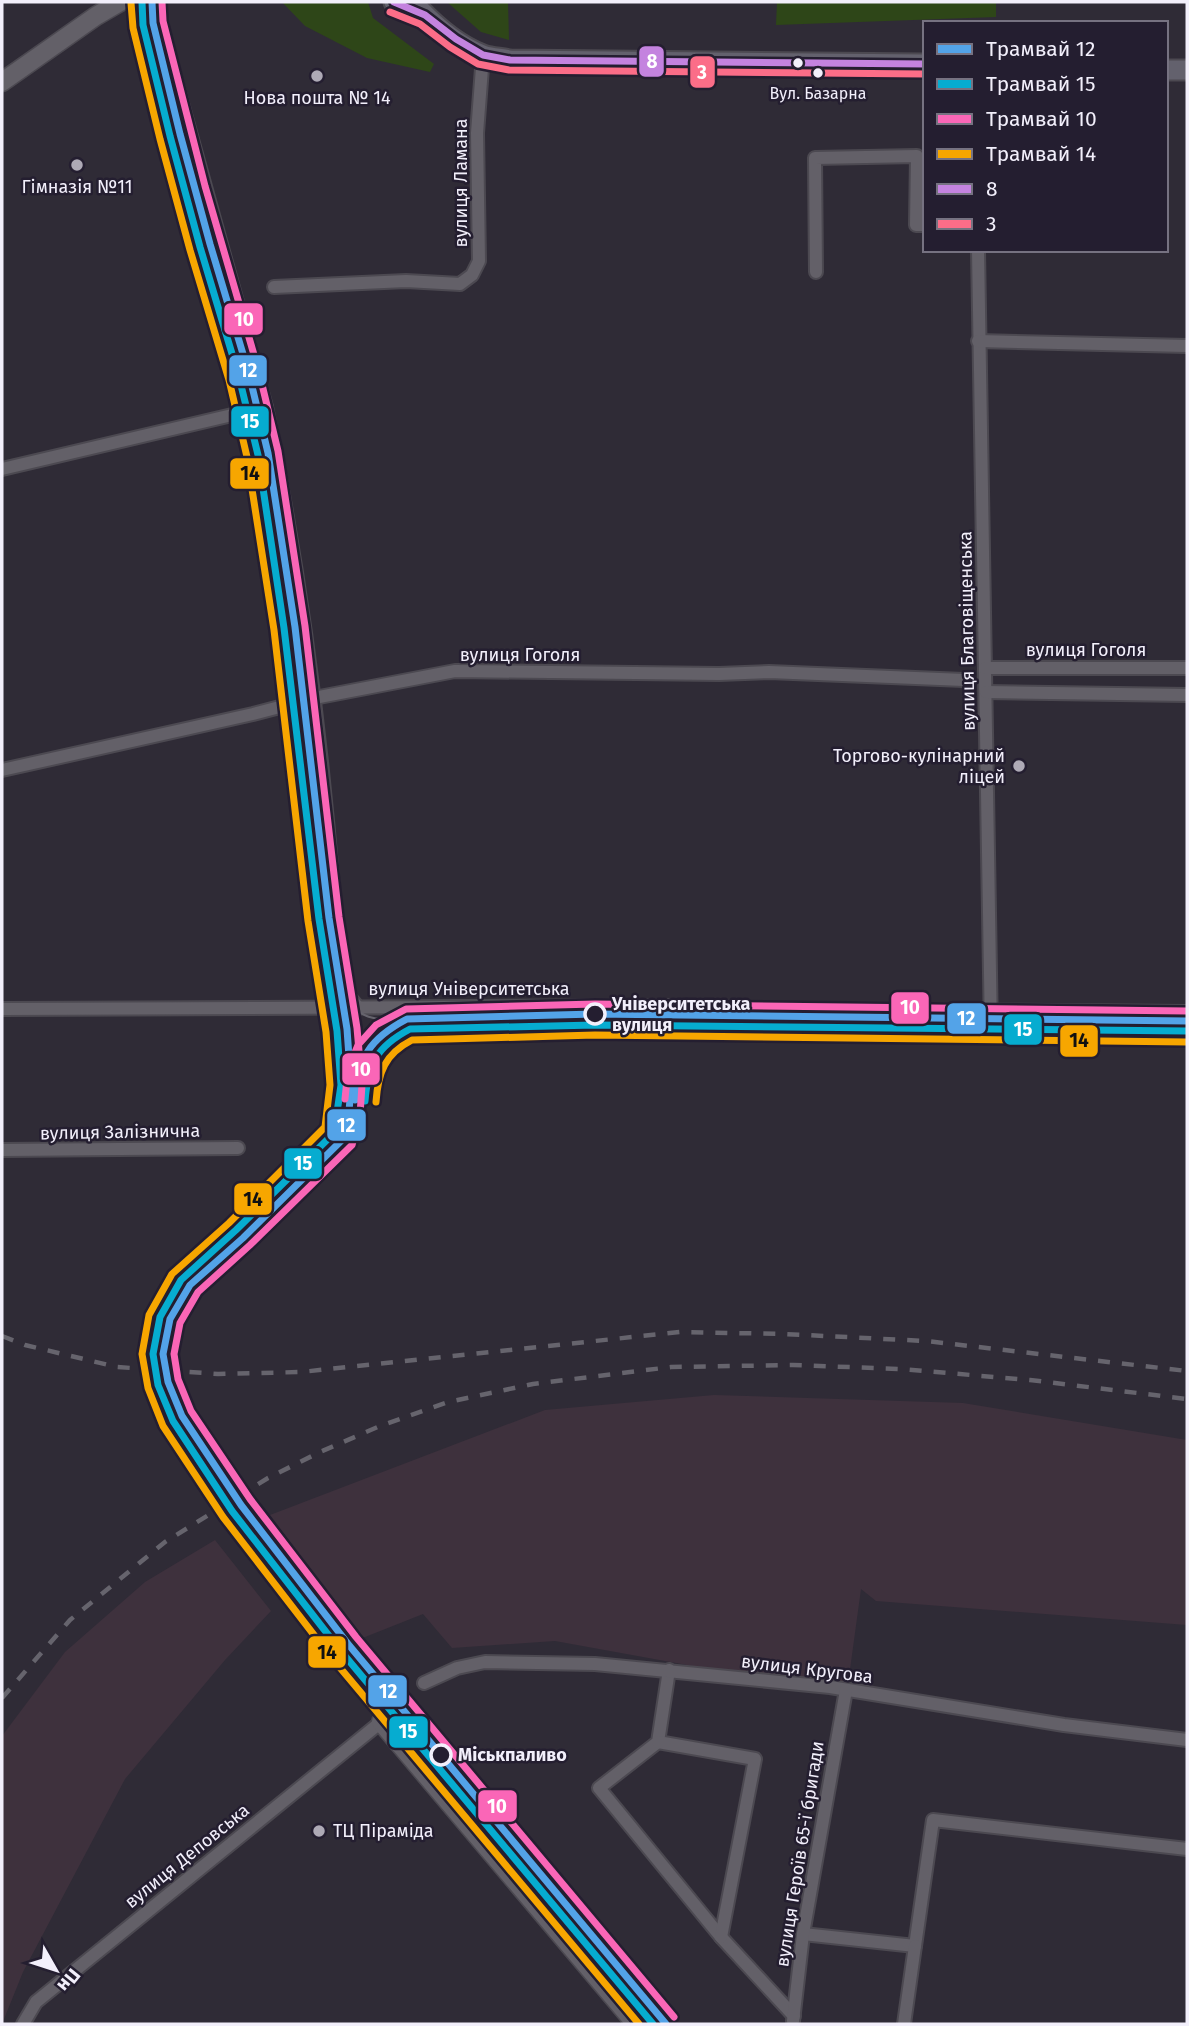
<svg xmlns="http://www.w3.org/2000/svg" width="1189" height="2026" font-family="'Fira Sans',sans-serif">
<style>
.industrial{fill:#3e313d}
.green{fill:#2e4618}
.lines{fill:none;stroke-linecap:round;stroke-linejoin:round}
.street-casing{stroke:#4c4951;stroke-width:16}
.secondary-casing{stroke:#4c4951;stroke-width:21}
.primary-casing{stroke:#4c4951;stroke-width:23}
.street{stroke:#636068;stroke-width:12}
.secondary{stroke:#636068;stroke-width:18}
.primary{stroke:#63616d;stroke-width:19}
.tram{stroke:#66646d;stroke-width:2}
.rail{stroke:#66646d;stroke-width:4.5;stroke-dasharray:12 12;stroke-linecap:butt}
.bus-1-casing{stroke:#241e30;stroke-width:12}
.bus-2-casing{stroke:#241e30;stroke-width:12}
.bus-1{stroke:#c483df;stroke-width:7}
.bus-2{stroke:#fb6d88;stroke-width:7}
.tram-1-casing{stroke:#241e30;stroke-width:12}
.tram-2-casing{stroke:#241e30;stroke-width:12}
.tram-3-casing{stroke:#241e30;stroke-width:12}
.tram-4-casing{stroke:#241e30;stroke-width:12}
.tram-1{stroke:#53a3e8;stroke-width:7}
.tram-2{stroke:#06acd0;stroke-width:7}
.tram-3{stroke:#fa66b7;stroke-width:7}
.tram-4{stroke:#f7a600;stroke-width:7}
.bus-dot{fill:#f2effb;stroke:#241e30;stroke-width:2.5}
.poi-dot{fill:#aeaab6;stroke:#241e30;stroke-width:2.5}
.stop-dot{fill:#241e30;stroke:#f2effb;stroke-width:3.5}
.labels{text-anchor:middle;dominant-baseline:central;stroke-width:5;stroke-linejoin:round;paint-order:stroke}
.bus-label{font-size:16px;fill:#f2effb;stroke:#241e30}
.poi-label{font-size:18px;fill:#f2effb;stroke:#241e30}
.street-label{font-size:18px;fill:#f2effb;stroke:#241e30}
.stop-label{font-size:18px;font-weight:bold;fill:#f2effb;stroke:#241e30;text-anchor:start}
.line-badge{stroke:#241e30;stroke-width:2.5}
.badge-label{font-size:19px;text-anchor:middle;font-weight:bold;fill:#fff}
.pale-badge-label{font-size:19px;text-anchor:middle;font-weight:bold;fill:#111}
</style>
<rect width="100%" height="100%" fill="#2f2b36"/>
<!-- industrial -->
<g class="industrial">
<path d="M714,1395l249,8 224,37v185l-311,-24 -15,-12 -13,95 -139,-15 -154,-28 -103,7 -29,-34 -63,25 -90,-124 275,-105z"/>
<path d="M215,1540l56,71 -46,49 -100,119 -102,193 -21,52v-288l63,-84 80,-70z"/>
</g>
<!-- green -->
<g class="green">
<path d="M282,2h86l5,16 61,46 -4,8 -63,-14 -62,-32z"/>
<path d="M447,2h61l1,38 -28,-8z"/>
<path d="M777,2h219v15l-220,8z"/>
</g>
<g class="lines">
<!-- street casing -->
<g class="street-casing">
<g id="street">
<path d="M138,2l39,158 82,293 36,249 19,174 19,130"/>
<path d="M157,2l8,40 101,365c33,159 54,320 67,482 2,28 2,74 12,100 2,7 8,12 12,17"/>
<path d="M978,250l13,783 196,-2"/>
<path d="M816,272l-1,-114 102,-2 -1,69h9"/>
<path d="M274,287l132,-6 54,3 12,-9 7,-14 -2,-128 6,-78"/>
<path d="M978,341l209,5"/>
<path d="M2,469l264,-62"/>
<path d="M985,668h202"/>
<path d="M986,692l201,3"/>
<path d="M2,770l251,-56 61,-16 141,-27 264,3 50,-2 195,8"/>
<path d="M2,1009l694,-3 61,3 430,3"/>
<path d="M2,1150l236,-2"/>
<path d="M669,1670l-11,72 -59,46 122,149 73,79"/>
<path d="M424,1683l33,-15 28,-6 110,2 235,23 234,38 123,15"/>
<path d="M658,1742l97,17 -34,178"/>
<path d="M803,1934l112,12 18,-126 254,29"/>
<path d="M793,2021l10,-87 43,-244"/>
<path d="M23,2024l13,-22 345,-280"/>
<path d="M904,2024l11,-78"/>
</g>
</g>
<!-- secondary casing -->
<g class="secondary-casing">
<g id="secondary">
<path d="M2,82l94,-66 24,-14"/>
<path d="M381,1722l255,302"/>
</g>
</g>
<!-- primary casing -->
<g class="primary-casing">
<g id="primary">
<path d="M394,2l30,13"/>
<path d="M413,2c18,20 44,43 70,53 8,3 18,3 27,5l415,4"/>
<path d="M1166,70h21"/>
</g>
</g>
<!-- street -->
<use href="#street" class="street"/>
<!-- secondary -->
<use href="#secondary" class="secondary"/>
<!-- primary -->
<use href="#primary" class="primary"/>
<!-- tram -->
<path class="tram" d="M340,994c24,27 32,26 67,25"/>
<!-- rail -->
<g class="rail">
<path d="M2,1336l23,9 92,22 101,7 83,-2 379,-40 104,2 142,7 261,30"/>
<path d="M2,1698l68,-78 95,-78 103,-64 52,-26 60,-26 68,-24 85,-18 138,-17 122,-2 107,4 130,11 157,19"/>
</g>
<!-- bus-1 casing -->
<g class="bus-1-casing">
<path id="bus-1" d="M394,2l31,13 31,24 27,16 27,5 415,4"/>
</g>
<!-- bus-2 casing -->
<g class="bus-2-casing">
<path id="bus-2" d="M390,12l30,12 30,23 28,17 31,6 416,4"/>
</g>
<!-- bus-1 -->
<use href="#bus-1" class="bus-1"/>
<!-- bus-2 -->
<use href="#bus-2" class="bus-2"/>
<!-- tram-1 casing -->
<g class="tram-1-casing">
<g id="tram-1">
<path d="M152,2l1,21 27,111 30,110 39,130 19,79 27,174 34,291 18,111 4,56 -2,27 -5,26 -101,100 -53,47 -20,34 -7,35 5,28 14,34 59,89 107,139 318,380"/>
<path d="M355,1100c3,-42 14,-61 52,-81l188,-5 592,7"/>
</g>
</g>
<!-- tram-2 casing -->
<g class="tram-2-casing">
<g id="tram-2">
<path d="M142,2l1,23 27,111 30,111 39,130 19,78 26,173 35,291 18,112 4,54 -7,48 -98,97 -55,50 -21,37 -7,37 5,31 15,36 59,90 108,139 313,374"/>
<path d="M365,1101c3,-37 11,-54 45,-72l185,-4 592,6"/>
</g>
</g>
<!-- tram-3 casing -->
<g class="tram-3-casing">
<g id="tram-3">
<path d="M162,2l1,19 42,165 54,186 19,79 27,175 34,291 18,111 5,57 -2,30 -8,30 -102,100 -52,47 -18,31 -6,31 4,25 13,32 59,88 106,138 318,380"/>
<path d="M345,1099l3,-30 10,-24 18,-20 30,-16 189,-5 592,7"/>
</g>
</g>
<!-- tram-4 casing -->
<g class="tram-4-casing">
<g id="tram-4">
<path d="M131,3l2,25 27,111 30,111 39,130 18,77 27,173 34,291 18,111 4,53 -5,42 -96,96 -57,51 -23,41 -7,39 6,34 15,38 60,91 108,140 308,367"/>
<path d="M376,1102c2,-30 9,-48 36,-62l183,-5 592,7"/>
</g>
</g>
<!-- tram-1 -->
<use href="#tram-1" class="tram-1"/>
<!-- tram-2 -->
<use href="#tram-2" class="tram-2"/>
<!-- tram-3 -->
<use href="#tram-3" class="tram-3"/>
<!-- tram-4 -->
<use href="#tram-4" class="tram-4"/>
</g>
<!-- markers -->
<g class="bus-dot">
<circle cx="798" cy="63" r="6"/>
<circle cx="818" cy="73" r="6"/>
</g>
<g class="poi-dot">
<circle cx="317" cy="76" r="7"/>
<circle cx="77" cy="165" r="7"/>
<circle cx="1019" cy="766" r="7"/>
<circle cx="319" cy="1831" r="7"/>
</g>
<g class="stop-dot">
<circle cx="595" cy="1014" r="10"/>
<circle cx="441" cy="1755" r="10"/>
</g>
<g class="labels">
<!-- bus labels -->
<g class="bus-label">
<text x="818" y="93">Вул. Базарна</text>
</g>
<!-- poi labels -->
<g class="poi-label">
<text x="317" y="98">Нова пошта № 14</text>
<text x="77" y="187">Гімназія №11</text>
<text x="1005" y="756" text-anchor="end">Торгово-кулінарний<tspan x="1005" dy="21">ліцей</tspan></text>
<text x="333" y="1831" text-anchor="start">ТЦ Піраміда</text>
</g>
<!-- street labels -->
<g class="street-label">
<text transform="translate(461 183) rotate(-90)">вулиця Ламана</text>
<text transform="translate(967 631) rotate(-91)">вулиця Благовіщенська</text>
<text x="1086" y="650">вулиця Гоголя</text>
<text x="520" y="655">вулиця Гоголя</text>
<text x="469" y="989">вулиця Університетська</text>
<text transform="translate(120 1132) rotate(-1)">вулиця Залізнична</text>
<text transform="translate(807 1669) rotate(7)">вулиця Кругова</text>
<text transform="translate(800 1854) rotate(-81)">вулиця Героїв 65-ї бригади</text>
<text transform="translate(187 1856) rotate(-39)">вулиця Деповська</text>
</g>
<!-- stop labels -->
<g class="stop-label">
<text x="612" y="1004">Університетська<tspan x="612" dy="21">вулиця</tspan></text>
<text x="458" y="1755">Міськпаливо</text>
</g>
</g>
<g class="line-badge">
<rect x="638" y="45" width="27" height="33" rx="7" fill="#c483df"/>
<rect x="689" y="55" width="27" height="34" rx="7" fill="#fb6d88"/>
<rect x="223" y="302" width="41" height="34" rx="7" fill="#fa66b7"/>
<rect x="228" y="354" width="40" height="33" rx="7" fill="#53a3e8"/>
<rect x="230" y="405" width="40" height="33" rx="7" fill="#06acd0"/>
<rect x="229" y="457" width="41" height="33" rx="7" fill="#f7a600"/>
<rect x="890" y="991" width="40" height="34" rx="7" fill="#fa66b7"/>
<rect x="946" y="1002" width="41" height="33" rx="7" fill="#53a3e8"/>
<rect x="1003" y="1013" width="40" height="33" rx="7" fill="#06acd0"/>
<rect x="1059" y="1024" width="40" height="34" rx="7" fill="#f7a600"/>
<rect x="341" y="1052" width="40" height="34" rx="7" fill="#fa66b7"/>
<rect x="326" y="1108" width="41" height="34" rx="7" fill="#53a3e8"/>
<rect x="283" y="1147" width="40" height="33" rx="7" fill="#06acd0"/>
<rect x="233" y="1182" width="40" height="34" rx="7" fill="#f7a600"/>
<rect x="307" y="1635" width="40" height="34" rx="7" fill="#f7a600"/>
<rect x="367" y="1674" width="41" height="34" rx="7" fill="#53a3e8"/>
<rect x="388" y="1715" width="41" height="34" rx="7" fill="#06acd0"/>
<rect x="477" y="1789" width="41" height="34" rx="7" fill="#fa66b7"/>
</g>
<g class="badge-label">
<text x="652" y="68">8</text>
<text x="702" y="79">3</text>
<text x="244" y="326">10</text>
<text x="248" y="377">12</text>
<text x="250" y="428">15</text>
<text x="910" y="1014">10</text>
<text x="966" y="1025">12</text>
<text x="1023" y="1036">15</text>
<text x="361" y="1076">10</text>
<text x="346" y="1132">12</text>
<text x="303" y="1170">15</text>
<text x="388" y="1698">12</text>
<text x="408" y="1738">15</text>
<text x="497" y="1813">10</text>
</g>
<g class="pale-badge-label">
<text x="250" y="480">14</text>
<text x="1079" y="1047">14</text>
<text x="253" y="1206">14</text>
<text x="327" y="1659">14</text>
</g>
<!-- border -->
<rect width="1189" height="2026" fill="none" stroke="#f2effb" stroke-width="7"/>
<!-- legend -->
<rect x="923" y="21" width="245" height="231" fill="#241e30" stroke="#767281" stroke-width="2"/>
<rect x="937" y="44" width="35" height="10" fill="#53a3e8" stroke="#767281" stroke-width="2"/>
<text x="986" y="56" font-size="21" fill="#f2effb">Трамвай 12</text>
<rect x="937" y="79" width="35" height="10" fill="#06acd0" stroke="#767281" stroke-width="2"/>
<text x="986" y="91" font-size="21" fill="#f2effb">Трамвай 15</text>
<rect x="937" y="114" width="35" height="10" fill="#fa66b7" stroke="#767281" stroke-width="2"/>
<text x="986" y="126" font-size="21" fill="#f2effb">Трамвай 10</text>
<rect x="937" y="149" width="35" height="10" fill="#f7a600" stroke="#767281" stroke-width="2"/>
<text x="986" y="161" font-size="21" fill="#f2effb">Трамвай 14</text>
<rect x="937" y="184" width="35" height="10" fill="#c483df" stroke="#767281" stroke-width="2"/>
<text x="986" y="196" font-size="21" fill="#f2effb">8</text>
<rect x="937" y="219" width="35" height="10" fill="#fb6d88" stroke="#767281" stroke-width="2"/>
<text x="986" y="231" font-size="21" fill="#f2effb">3</text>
<!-- north arrow -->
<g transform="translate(56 1970) rotate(129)" stroke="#241e30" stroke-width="5" paint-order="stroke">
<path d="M0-5L12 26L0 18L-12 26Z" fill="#f2effb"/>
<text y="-10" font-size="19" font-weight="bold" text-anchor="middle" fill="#f2effb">Пн</text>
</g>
</svg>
